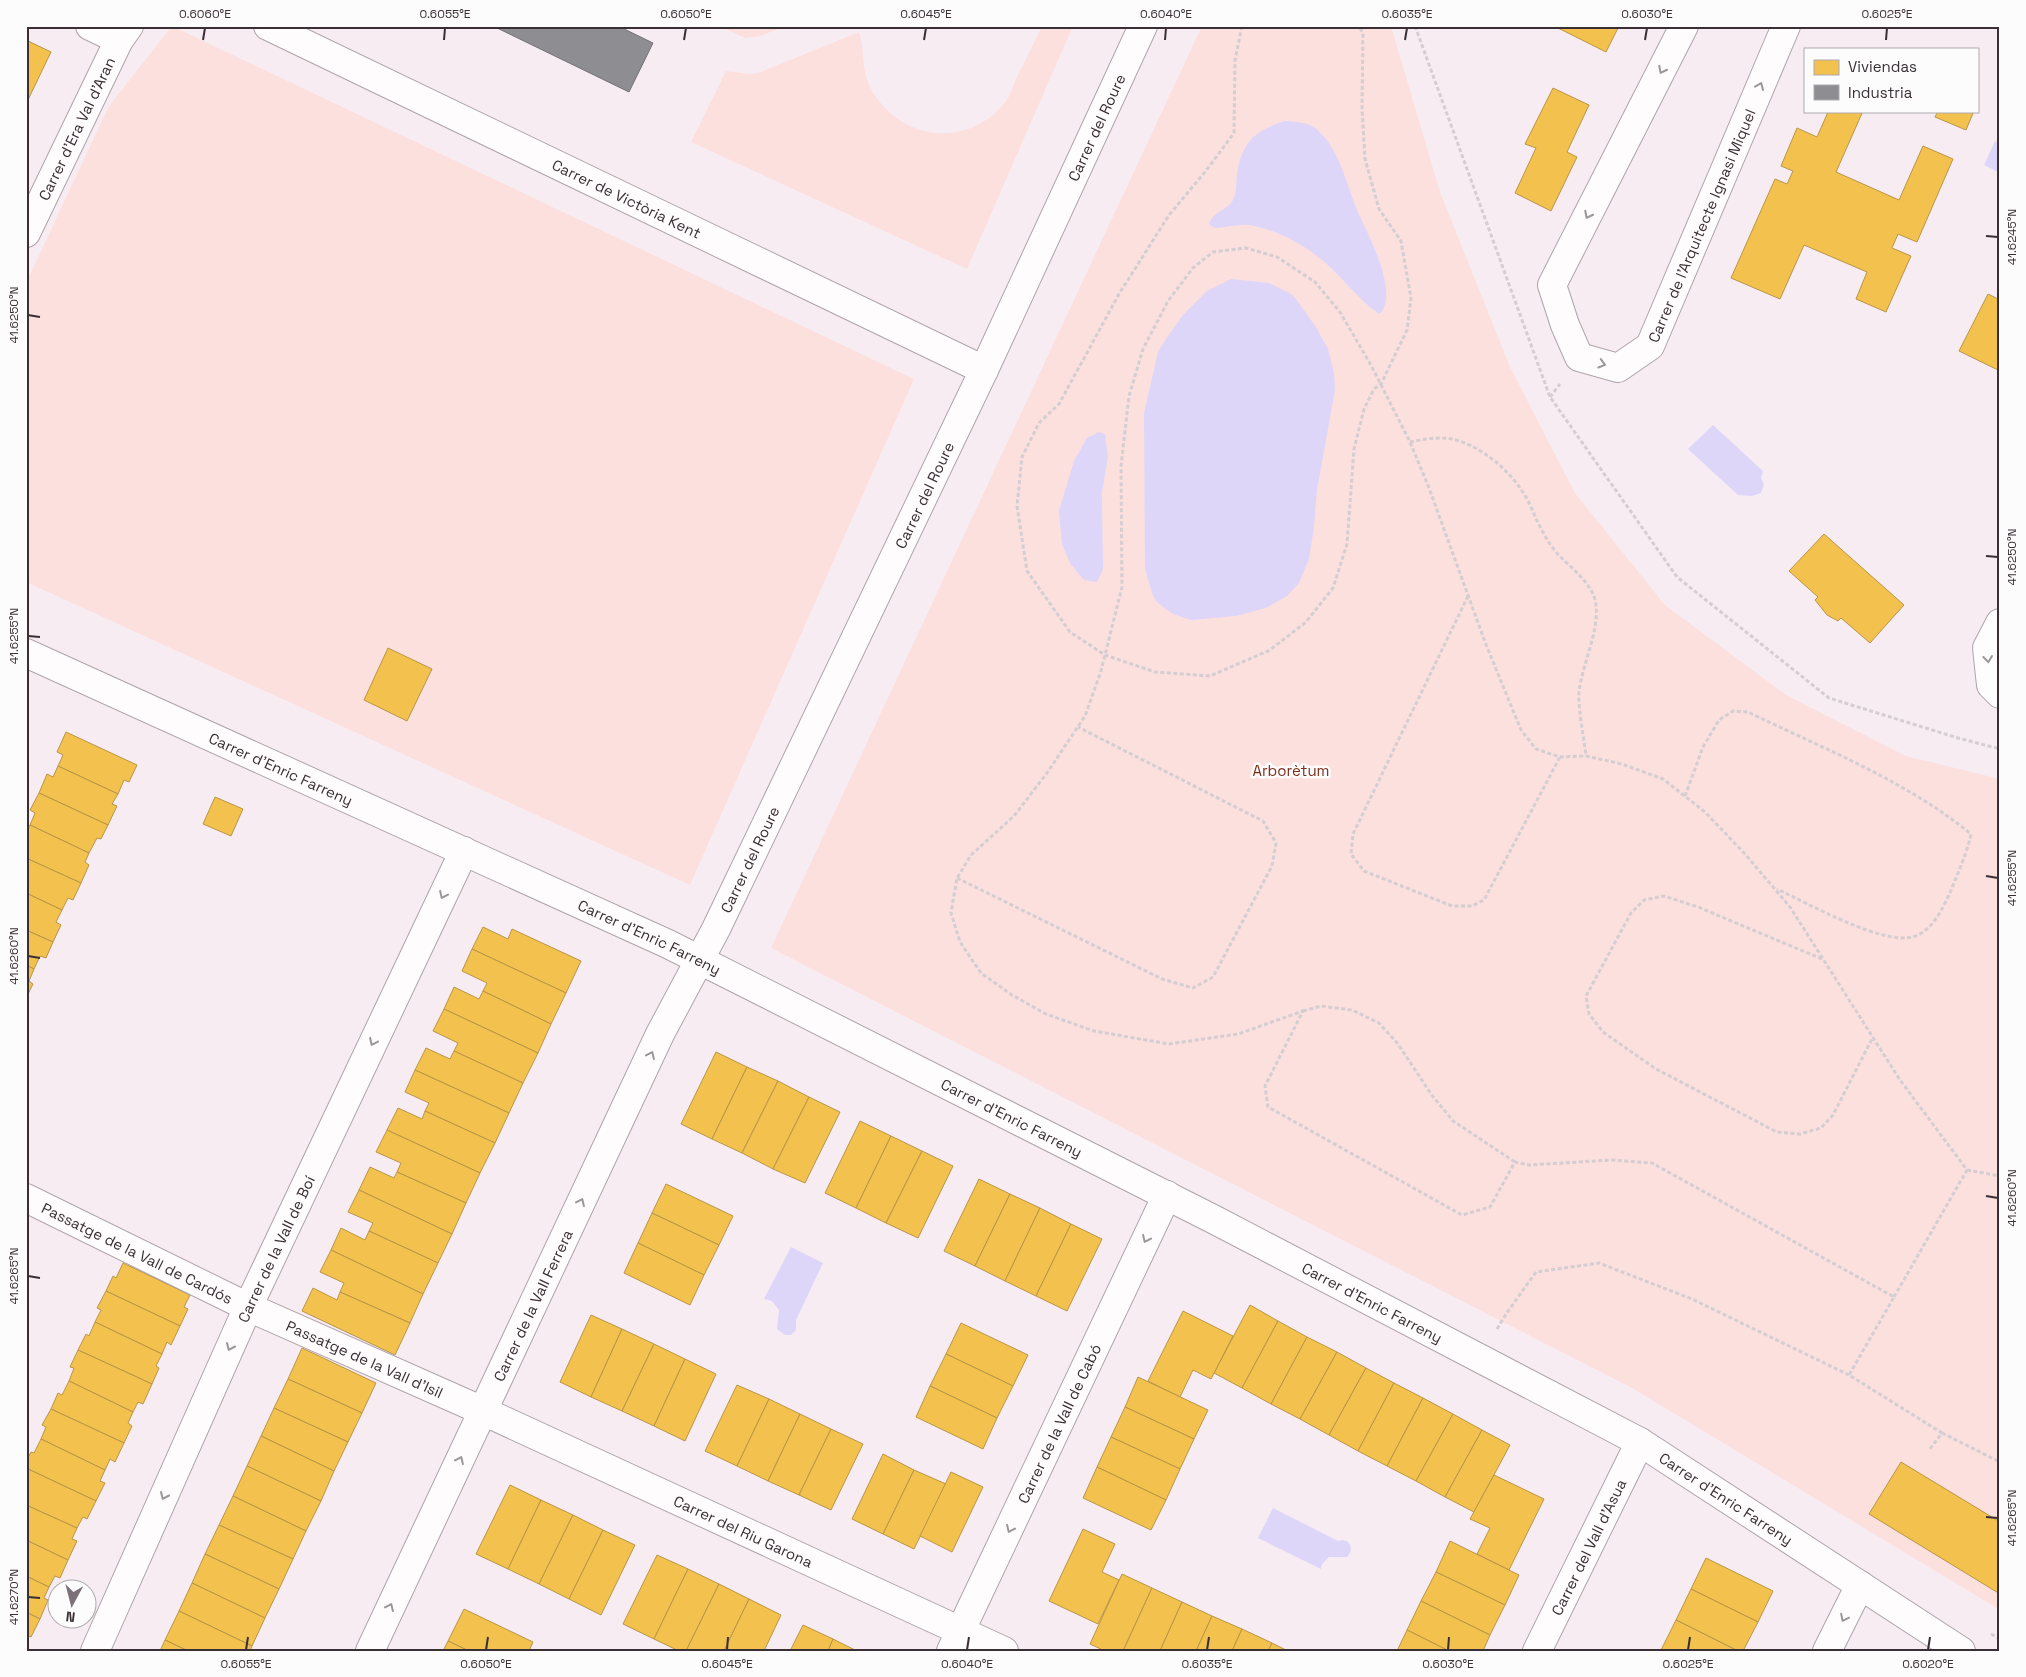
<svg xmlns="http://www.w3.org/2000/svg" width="2026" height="1677" font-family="'Space Grotesk',sans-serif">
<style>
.green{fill:#fce0de}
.water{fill:#ddd6f9}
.homes{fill:#f2c14e;stroke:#ba9546}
.industry{fill:#8d8d92;stroke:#747176}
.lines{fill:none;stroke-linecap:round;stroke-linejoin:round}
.street-casing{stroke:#aea4aa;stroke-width:30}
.path{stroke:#d4cdd1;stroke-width:3;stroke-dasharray:4 2.5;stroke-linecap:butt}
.street{stroke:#fefcfd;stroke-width:28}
.oneway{stroke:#9c9699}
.ticks{fill:none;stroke:#392f35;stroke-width:2}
.labels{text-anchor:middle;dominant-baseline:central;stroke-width:5;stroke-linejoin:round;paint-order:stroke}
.street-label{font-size:15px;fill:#392f35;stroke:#fcfcfc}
.park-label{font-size:15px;fill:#7d2e1b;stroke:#fcfcfc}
.neatline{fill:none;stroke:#392f35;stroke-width:2}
.ticks-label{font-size:12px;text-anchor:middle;fill:#392f35}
</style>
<rect width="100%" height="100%" fill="#f8ecf3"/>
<!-- green -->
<g class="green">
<path d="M172,26l742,353 -224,506 -664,-303v-299l83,-177z"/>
<path d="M719,26h67l-26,10 -15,2z"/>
<path d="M1042,26h31l-106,243 -276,-127 35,-71 24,3 8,-1 101,-41c6,18 2,37 11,55 27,52 94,63 133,18 6,-6 9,-16 12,-24 9,-18 18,-36 27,-55z"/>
<path d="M1202,26h189l49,166 70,175 65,126 90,112 121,90 120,61 94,23v831l-368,-222 -861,-440z"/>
</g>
<!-- water -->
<g class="water">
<path d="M1285,121c11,1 21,1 30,7 23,17 32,57 42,82 10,23 43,82 23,104 -12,-6 -31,-28 -42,-39 -22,-24 -57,-45 -89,-50 -13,-1 -23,3 -35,3l-5,-4c4,-13 18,-13 24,-24 4,-8 3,-18 4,-26 5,-33 19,-44 48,-53z"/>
<path d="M1995,141l5,2v30l-16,-8z"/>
<path d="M1231,279l38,4 22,11 5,5 20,28 12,22 6,24 1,17 -18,100 -3,37 -5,32 -10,24 -12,13 -21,12 -30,8 -45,4 -18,-6 -15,-11 -5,-7 -8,-27 -1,-156 14,-61 10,-16 15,-21 24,-24z"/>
<path d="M1713,425l50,46 -2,7 3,6 -3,9 -9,3 -14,-1 -50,-46z"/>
<path d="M1099,432l6,2 3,23 -6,35 1,77 -6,13 -13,-2 -14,-17 -8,-19 -3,-33 15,-50 13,-23z"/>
<path d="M791,1247l32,16 -27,57v10l-5,5h-6l-8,-6 2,-19 -7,-9 -8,-2z"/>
<path d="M1273,1508l65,33 5,-1 5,2c5,6 3,10 -1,15h-18l-7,7 -1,5 -63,-31z"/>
</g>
<!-- homes -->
<g class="homes">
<path d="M1554,26h65l-13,26z"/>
<path d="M26,40l25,12 -25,52z"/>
<path d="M1553,88l36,17 -22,47 10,5 -26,54 -36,-18 21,-45 -11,-4z"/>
<path d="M1825,111h38l-27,61 63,28 24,-54 30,13 -36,83 -19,-8 -6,14 19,8 -25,56 -30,-13 11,-27 -63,-27 -24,54 -49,-21 44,-99 12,5 6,-13 -12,-5 16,-38 20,9 11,-25z"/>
<path d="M1938,111h36l-8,19 -31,-13z"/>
<path d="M1988,294l12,6v67l-2,3 -39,-19z"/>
<path d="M1824,534l80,71 -34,38 -29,-25 -3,3 -11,-6 -12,-15 3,-3 -29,-26z"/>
<path d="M388,648l44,21 -25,52 -43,-21z"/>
<path d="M66,732l71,33 -8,17 -5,-2 -6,14 -60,-28 5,-11 -6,-3z"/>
<path d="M58,766l60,28 -6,10 5,2 -9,19 -69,-32 8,-19 6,3z"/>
<path d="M39,793l69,32 -7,14 -4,-1 -8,15 -59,-28 5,-12 -5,-3z"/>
<path d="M215,797l28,12 -12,27 -28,-12z"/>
<path d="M30,825l59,28 -4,9 4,3 -8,18 -55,-25v-26z"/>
<path d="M26,858l55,25 -8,17 -5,-2 -6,12 -36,-17z"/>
<path d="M26,893l36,17 -6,12 5,3 -8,17 -27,-12z"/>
<path d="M483,927l25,12 4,-10 69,32 -15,32 -94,-44z"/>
<path d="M26,930l27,12 -7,16 -6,-2 -6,13 -8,-4z"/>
<path d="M472,949l94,44 -15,31 -68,-33 4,-8 -25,-12z"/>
<path d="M26,965l8,4 -5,12 4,3 -7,14z"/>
<path d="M454,987l25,12 4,-8 68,33 -13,29 -94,-44z"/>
<path d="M444,1009l94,44 -15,30 -69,-32 4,-8 -25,-12z"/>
<path d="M426,1048l24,11 4,-8 69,32 -14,30 -94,-43z"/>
<path d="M716,1052l31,15 -35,72 -31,-15z"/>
<path d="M747,1067l31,14 -36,72 -30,-14z"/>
<path d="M415,1070l94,43 -14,30 -70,-32 4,-8 -24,-11z"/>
<path d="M778,1081l31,16 -36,72 -31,-16z"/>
<path d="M809,1097l31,15 -35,71 -32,-14z"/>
<path d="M398,1108l24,11 3,-8 70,32 -15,30 -93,-43z"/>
<path d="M860,1121l31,15 -35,72 -31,-15z"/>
<path d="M387,1130l93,43 -14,30 -69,-31 4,-9 -25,-11z"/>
<path d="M891,1136l31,15 -36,72 -30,-15z"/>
<path d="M922,1151l31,15 -35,72 -32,-15z"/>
<path d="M370,1167l24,11 3,-6 69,31 -14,31 -93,-44z"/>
<path d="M979,1179l31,15 -35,72 -31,-15z"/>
<path d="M666,1184l67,32 -14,29 -67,-32z"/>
<path d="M359,1190l93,44 -14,29 -69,-32 4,-8 -25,-11z"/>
<path d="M1010,1194l30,14 -35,73 -30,-15z"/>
<path d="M1040,1208l31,16 -35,72 -31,-15z"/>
<path d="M652,1213l67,32 -15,30 -66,-32z"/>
<path d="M1071,1224l31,15 -35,72 -31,-15z"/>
<path d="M341,1228l24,12 4,-9 69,32 -15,31 -92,-44z"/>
<path d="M638,1243l66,32 -14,30 -66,-32z"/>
<path d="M331,1250l92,44 -13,29 -70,-31 4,-9 -24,-11z"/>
<path d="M123,1263l67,32 -6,12 4,2 -8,17 -74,-35 7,-15 3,2z"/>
<path d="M313,1288l24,12 3,-8 70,31 -15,32 -93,-44z"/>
<path d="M106,1291l74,35 -9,19 -4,-3 -5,12 -67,-32 6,-12 -4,-2z"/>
<path d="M1250,1305l28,16 -36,67 -28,-15z"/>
<path d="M1183,1311l50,25 -22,43 -18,-9 -13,27 -32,-16z"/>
<path d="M591,1315l31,14 -31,68 -31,-15z"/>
<path d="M1278,1321l29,16 -36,67 -29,-16z"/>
<path d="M95,1322l67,32 -6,12 3,2 -7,16 -74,-34 8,-16 3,2z"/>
<path d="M961,1323l67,32 -15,31 -67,-32z"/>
<path d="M622,1329l32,15 -32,67 -31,-14z"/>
<path d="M1307,1337l30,15 -37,67 -29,-15z"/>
<path d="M654,1344l31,15 -31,67 -32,-15z"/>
<path d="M302,1348l74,35 -14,30 -74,-34z"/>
<path d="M78,1350l74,34 -9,20 -5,-2 -5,10 -64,-31 5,-13 -4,-1z"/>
<path d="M1337,1352l29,16 -37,67 -29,-16z"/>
<path d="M946,1354l67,32 -16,32 -67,-32z"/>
<path d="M685,1359l31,15 -31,67 -31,-15z"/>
<path d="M1366,1368l28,15 -36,68 -29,-16z"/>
<path d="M1138,1377l70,33 -14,29 -69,-32z"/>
<path d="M288,1379l74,34 -14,29 -74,-34z"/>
<path d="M69,1381l64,31 -5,11 4,3 -8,17 -73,-34 7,-16 4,2z"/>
<path d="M1394,1383l29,15 -36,68 -29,-15z"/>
<path d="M737,1385l32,14 -32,67 -32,-15z"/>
<path d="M930,1386l67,32 -14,31 -67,-32z"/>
<path d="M1423,1398l30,16 -37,67 -29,-15z"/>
<path d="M769,1399l31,15 -32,67 -31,-15z"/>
<path d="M1125,1407l69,32 -14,30 -69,-32z"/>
<path d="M274,1408l74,34 -14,29 -73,-35z"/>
<path d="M51,1409l73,34 -9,19 -5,-3 -5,11 -64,-31 5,-12 -4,-2z"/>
<path d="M800,1414l31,15 -32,66 -31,-14z"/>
<path d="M1453,1414l29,16 -37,67 -29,-16z"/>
<path d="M831,1429l32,15 -32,66 -32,-15z"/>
<path d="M1482,1430l28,15 -36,67 -29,-15z"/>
<path d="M261,1436l73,35 -13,30 -74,-35z"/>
<path d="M1111,1437l69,32 -14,31 -69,-33z"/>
<path d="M41,1439l64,31 -5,11 5,2 -9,18 -70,-33v-7l5,-9 3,1z"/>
<path d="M883,1454l31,16 -31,64 -31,-15z"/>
<path d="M1901,1462l99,60v72l-131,-80z"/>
<path d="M247,1466l74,35 -15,30 -73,-35z"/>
<path d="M1097,1467l69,33 -15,30 -68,-32z"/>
<path d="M26,1468l70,33 -9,18 -4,-2 -6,11 -51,-23z"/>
<path d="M914,1470l32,14 -32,65 -31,-15z"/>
<path d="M951,1472l32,15 -31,65 -32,-16z"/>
<path d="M1494,1475l50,24 -35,71 -32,-16 13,-26 -20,-9z"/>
<path d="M510,1485l31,15 -33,69 -32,-15z"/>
<path d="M233,1496l73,35 -13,28 -74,-34z"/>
<path d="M541,1500l32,15 -34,69 -31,-15z"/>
<path d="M26,1505l51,23 -5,11 5,2 -9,19 -42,-20z"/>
<path d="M573,1515l30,15 -34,69 -30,-15z"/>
<path d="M219,1525l74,34 -14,30 -74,-35z"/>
<path d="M1083,1529l32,15 -13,28 17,8 -21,44 -49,-23z"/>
<path d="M603,1530l32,15 -34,70 -32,-16z"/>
<path d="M26,1540l42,20 -8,18 -5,-2 -6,11 -23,-11z"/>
<path d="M1450,1541l69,34 -14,30 -69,-33z"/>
<path d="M205,1554l74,35 -14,29 -73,-35z"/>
<path d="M657,1555l31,14 -34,70 -31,-15z"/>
<path d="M1706,1558l67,33 -15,31 -67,-33z"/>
<path d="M688,1569l31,15 -33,67h-7l-25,-12z"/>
<path d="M1436,1572l69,33 -15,30 -69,-34z"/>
<path d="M1122,1574l30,14 -29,63h-18l-15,-7z"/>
<path d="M26,1576l23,11 -5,11 4,2 -8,19 -14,-7z"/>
<path d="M192,1583l73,35 -13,28 -73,-35z"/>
<path d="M719,1584l30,15 -25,52h-38z"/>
<path d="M1152,1588l30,14 -22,49h-37z"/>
<path d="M1691,1589l67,33 -15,29h-5l-62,-31z"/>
<path d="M749,1599l32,16 -17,36h-40z"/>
<path d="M1421,1601l69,34 -7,16h-34l-42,-21z"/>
<path d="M1182,1602l30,14 -16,35h-36z"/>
<path d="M464,1609l69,33 -4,9h-60l-21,-10z"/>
<path d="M179,1611l73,35 -2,5h-62l-23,-11z"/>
<path d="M26,1612l14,7 -9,18 -5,-2z"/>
<path d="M1212,1616l30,13 -10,22h-36z"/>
<path d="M1676,1620l62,31h-75l-2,-1z"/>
<path d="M803,1625l30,14 -5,12h-38z"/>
<path d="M1242,1629l30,14 -4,8h-36z"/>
<path d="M1407,1630l42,21h-52z"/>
<path d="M833,1639l24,12h-29z"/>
<path d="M165,1640l23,11h-28z"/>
<path d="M448,1641l21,10h-26z"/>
<path d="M1272,1643l16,8h-20z"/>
</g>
<!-- industry -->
<path class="industry" d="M493,26h125l35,17 -24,49z"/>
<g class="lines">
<!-- street casing -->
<g class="street-casing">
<g id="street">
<path d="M90,26l29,14"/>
<path id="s1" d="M268,26l716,344"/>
<path id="s2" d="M1684,26l-132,259 13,40 14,32 39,11 32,-22 136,-320"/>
<path id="s3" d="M26,233l93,-193 10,-14"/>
<path d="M2000,623l-13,25 4,37 9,9"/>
<path id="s4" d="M26,653l642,291 545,275 427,223 321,209"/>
<path id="s5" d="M26,1198l222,109 235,104 521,240"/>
<path id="s6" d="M95,1651l153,-344 216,-456"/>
<path id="s7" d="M370,1651l290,-617 56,-105 268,-559 159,-344"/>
<path id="s8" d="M951,1651l216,-456"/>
<path id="s9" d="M1537,1651l103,-209"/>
<path d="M1827,1651l33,-66"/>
</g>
</g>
<!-- path -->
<g class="path">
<path d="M1242,26l-7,34 -1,73 -29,39 -36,43 -50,79 -60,110 -20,19 -17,34 -5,49 10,65 43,61 35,23 50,17 55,4 60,-26 36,-28 27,-34 14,-44 7,-95 10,-40 10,-20 7,-5 26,-54 4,-32 -10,-57 -22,-32 -14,-50 -3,-51 1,-75 -4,-7"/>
<path d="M1415,26l135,371 127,180 152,121 129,40 42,11"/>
<path d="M1550,397l10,-13"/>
<path d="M1410,442c10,-2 21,-4 31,-4 34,0 74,35 88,65 8,17 15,35 27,49 14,16 39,32 40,54 3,26 -14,59 -17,86 -1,17 5,46 7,64"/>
<path d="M1468,596l-115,238 -2,20 13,17 88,35h20l12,-6 76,-143"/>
<path d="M1685,796l18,-49 16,-27 14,-9 15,1c76,37 157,68 223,122 -4,19 -12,36 -19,54 -8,18 -19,44 -40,49 -30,8 -105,-34 -135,-48"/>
<path d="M957,878l205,101 31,9 20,-11 59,-111 4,-23 -13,-22 -185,-94"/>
<path d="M1822,959l-124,-52 -34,-11 -20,4 -13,13 -45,83 3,18 14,18 53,37 121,63 23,2 21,-6 12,-13 40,-78"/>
<path d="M1303,1011l18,-5 31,4 27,13 19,21 33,50 22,27 62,41"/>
<path d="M1967,1170l33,6"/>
<path d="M1894,1297l73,-127 -67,-90 -110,-173 -45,-53 -40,-42 -42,-33 -41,-15 -36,-8 -26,1 -24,-8 -15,-19 -36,-88 -56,-154 -19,-46 -38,-75 -32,-55 -25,-30 -38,-25 -31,-9 -33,4 -20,16 -25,33 -25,48 -14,47 -8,70 1,121 -21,84 -16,45 -38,57 -33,43 -43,39 -14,23 -6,35 9,29 21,31 31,22 34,19 48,17 75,13 69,-10 65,-23 -38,75 3,21 194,108 28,-8 25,-45 14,3 83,-5 40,3 242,134 -45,78 93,58 -12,16"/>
<path d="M1497,1329l9,-15 30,-42 63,-9 93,36 157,76"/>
<path d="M1942,1433l58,29"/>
<path d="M1991,1634l9,5"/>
</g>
<!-- street -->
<use href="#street" class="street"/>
</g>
<!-- one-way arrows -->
<defs><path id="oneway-chevron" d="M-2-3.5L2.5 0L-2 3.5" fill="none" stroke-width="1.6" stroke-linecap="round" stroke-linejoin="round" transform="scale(1.25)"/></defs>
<g class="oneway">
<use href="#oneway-chevron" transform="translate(1662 70) rotate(117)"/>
<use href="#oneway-chevron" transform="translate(1760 86) rotate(-67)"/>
<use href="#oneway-chevron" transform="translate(1588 215) rotate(117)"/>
<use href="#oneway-chevron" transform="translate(1602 364) rotate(16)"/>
<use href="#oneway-chevron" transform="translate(1988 659) rotate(83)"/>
<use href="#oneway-chevron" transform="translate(443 895) rotate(115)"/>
<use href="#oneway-chevron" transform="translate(373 1042) rotate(115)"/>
<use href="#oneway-chevron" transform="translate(651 1055) rotate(-65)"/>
<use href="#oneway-chevron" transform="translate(581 1202) rotate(-65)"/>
<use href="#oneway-chevron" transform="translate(1146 1239) rotate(115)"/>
<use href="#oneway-chevron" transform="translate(230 1347) rotate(114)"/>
<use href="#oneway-chevron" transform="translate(460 1460) rotate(-65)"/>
<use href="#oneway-chevron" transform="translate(164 1496) rotate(114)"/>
<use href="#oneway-chevron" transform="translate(1010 1529) rotate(115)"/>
<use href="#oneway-chevron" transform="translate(390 1607) rotate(-65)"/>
<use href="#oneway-chevron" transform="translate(1844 1618) rotate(116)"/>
</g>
<!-- ticks -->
<path class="ticks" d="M203,40l2,-12M444,40l1,-12M684,40l2,-12M924,40l2,-12M1165,40l1,-12M1405,40l2,-12M1645,40l2,-12M1886,40l1,-12M1986,236l12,1M28,315l12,2M1986,556l12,1M28,636l12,1M1986,876l12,2M28,956l12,2M1986,1196l12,2M28,1276l12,2M1986,1517l12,1M28,1597l12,1M246,1650l2,-13M486,1650l2,-13M727,1650l1,-13M967,1650l2,-13M1207,1650l2,-13M1448,1650l1,-13M1688,1650l2,-13M1928,1650l2,-13"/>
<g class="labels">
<!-- street labels -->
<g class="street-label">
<text stroke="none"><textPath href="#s7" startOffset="1688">Carrer del Roure</textPath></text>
<text stroke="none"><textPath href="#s3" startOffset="116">Carrer d'Era Val d'Aran</textPath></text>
<text stroke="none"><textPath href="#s1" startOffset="398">Carrer de Victòria Kent</textPath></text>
<text stroke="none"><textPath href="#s2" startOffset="578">Carrer de l'Arquitecte Ignasi Miquel</textPath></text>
<text stroke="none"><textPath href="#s7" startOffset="1282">Carrer del Roure</textPath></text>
<text stroke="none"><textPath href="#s4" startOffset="280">Carrer d'Enric Farreny</textPath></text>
<text stroke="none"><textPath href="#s7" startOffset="878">Carrer del Roure</textPath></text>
<text stroke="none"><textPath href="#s4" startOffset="685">Carrer d'Enric Farreny</textPath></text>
<text stroke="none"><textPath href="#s4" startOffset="1090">Carrer d'Enric Farreny</textPath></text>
<text stroke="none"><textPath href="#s6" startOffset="441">Carrer de la Vall de Boí</textPath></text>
<text stroke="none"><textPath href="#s5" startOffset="124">Passatge de la Vall de Cardós</textPath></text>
<text stroke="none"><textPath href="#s4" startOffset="1495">Carrer d'Enric Farreny</textPath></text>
<text stroke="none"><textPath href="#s7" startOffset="382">Carrer de la Vall Ferrera</textPath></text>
<text stroke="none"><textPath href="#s5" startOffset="375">Passatge de la Vall d'Isil</textPath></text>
<text stroke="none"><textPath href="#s8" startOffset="252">Carrer de la Vall de Cabó</textPath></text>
<text stroke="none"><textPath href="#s4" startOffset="1900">Carrer d'Enric Farreny</textPath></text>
<text stroke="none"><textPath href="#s5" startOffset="791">Carrer del Riu Garona</textPath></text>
<text stroke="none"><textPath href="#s9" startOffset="116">Carrer del Vall d'Asua</textPath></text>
</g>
<!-- park labels -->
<g class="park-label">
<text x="1291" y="770">Arborètum</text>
</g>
</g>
<!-- border -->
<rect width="2026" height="1677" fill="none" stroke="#fcfcfc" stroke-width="55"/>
<!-- legend -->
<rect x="1804" y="48" width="175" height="65" fill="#fcfcfc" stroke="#aeaaac"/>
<rect x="1814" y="60" width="25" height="15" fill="#f2c14e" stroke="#aeaaac"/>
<text x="1848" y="72" font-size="15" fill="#392f35">Viviendas</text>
<rect x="1814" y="85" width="25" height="15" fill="#8d8d92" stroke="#aeaaac"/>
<text x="1848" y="98" font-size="15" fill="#392f35">Industria</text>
<!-- north arrow -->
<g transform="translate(72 1604) rotate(187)"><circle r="24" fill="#fcfcfc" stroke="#aeaaac"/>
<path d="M0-4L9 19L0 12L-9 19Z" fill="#7c7178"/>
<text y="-8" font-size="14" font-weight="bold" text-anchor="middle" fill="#392f35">N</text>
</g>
<rect x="28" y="28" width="1970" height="1622" class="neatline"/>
<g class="ticks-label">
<text x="205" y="18">0.6060°E</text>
<text x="445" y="18">0.6055°E</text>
<text x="686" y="18">0.6050°E</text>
<text x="926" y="18">0.6045°E</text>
<text x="1166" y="18">0.6040°E</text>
<text x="1407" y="18">0.6035°E</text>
<text x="1647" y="18">0.6030°E</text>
<text x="1887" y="18">0.6025°E</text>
<text transform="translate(2012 237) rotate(-90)" y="4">41.6245°N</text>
<text transform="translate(14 315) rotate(-90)" y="4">41.6250°N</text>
<text transform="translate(2012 557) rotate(-90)" y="4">41.6250°N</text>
<text transform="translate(14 636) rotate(-90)" y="4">41.6255°N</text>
<text transform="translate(2012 878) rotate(-90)" y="4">41.6255°N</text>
<text transform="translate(14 956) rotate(-90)" y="4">41.6260°N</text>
<text transform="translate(2012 1198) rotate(-90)" y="4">41.6260°N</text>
<text transform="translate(14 1276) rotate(-90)" y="4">41.6265°N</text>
<text transform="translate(2012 1518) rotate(-90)" y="4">41.6265°N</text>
<text transform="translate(14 1597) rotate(-90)" y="4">41.6270°N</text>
<text x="246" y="1668">0.6055°E</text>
<text x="486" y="1668">0.6050°E</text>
<text x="727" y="1668">0.6045°E</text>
<text x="967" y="1668">0.6040°E</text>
<text x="1207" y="1668">0.6035°E</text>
<text x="1448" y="1668">0.6030°E</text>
<text x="1688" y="1668">0.6025°E</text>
<text x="1928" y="1668">0.6020°E</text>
</g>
</svg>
